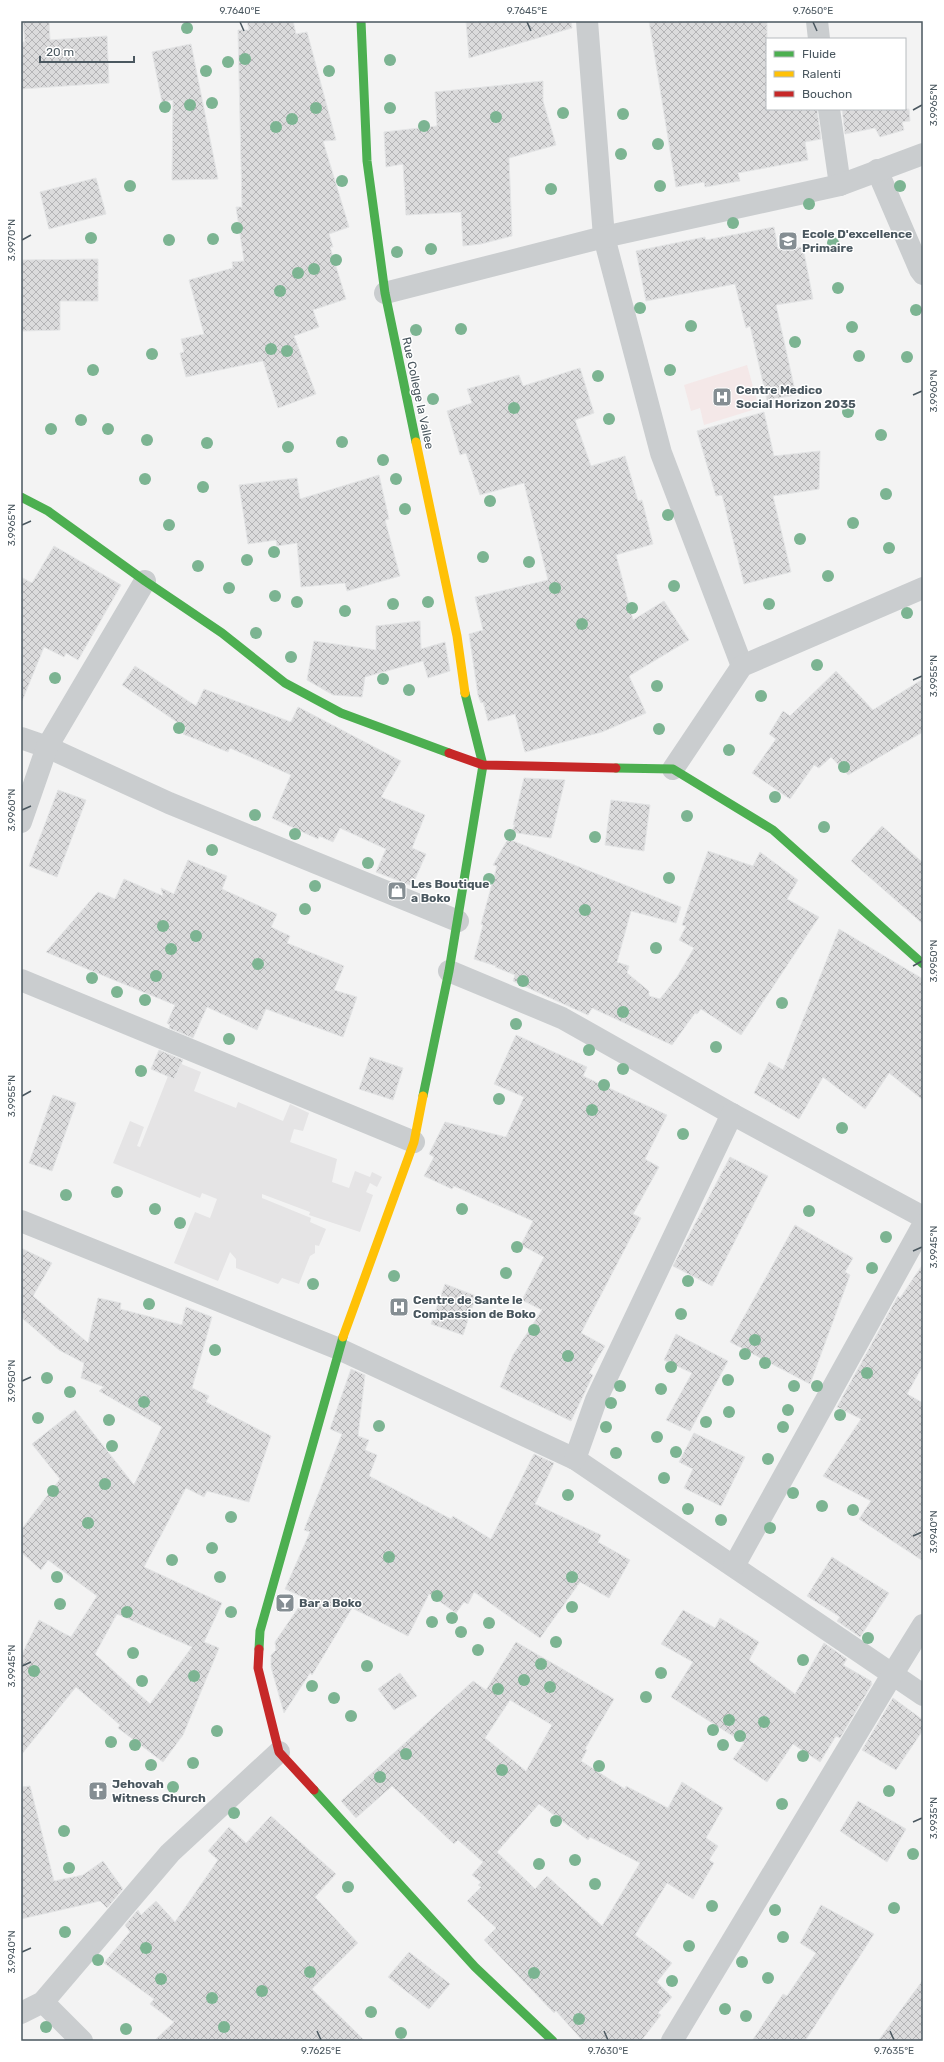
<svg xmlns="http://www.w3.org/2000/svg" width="944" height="2062" font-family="Rubik,sans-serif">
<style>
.education{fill:#e5e4e5}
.medical{fill:#f4e8e8}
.building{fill:url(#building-cross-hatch);stroke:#e4e5e6;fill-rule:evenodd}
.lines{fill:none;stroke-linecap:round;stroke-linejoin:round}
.street{stroke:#cacdcf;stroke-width:22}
.fast{stroke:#4caf50;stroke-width:9}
.slow{stroke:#ffc107;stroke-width:9}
.jam{stroke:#c62828;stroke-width:9}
.tree{fill:#7cb492}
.ticks{fill:none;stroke:#4a575f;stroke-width:1.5}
.labels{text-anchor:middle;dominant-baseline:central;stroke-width:3;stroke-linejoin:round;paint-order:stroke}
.poi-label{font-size:12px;font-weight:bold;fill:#4a575f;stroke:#fff;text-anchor:start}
.street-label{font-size:12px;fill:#4a575f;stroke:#fff}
.neatline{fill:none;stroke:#4a575f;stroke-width:1.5}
.ticks-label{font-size:10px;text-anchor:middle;fill:#4a575f}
</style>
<defs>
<pattern id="building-cross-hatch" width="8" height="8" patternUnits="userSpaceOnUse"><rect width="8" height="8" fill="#dbdbdc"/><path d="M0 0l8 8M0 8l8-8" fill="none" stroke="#b4b4b6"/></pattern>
</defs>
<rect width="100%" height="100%" fill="#f3f3f3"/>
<!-- education -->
<path class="education" d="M174,1061l27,11 -7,19 42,17 2,-6 45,19 7,-17 19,9 -6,18 -9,-2 -4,13 47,17 -5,23 17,6 6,-17 15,6 2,-5 10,5 -5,10 -7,-4 -4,9 7,3 -13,37 -51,-17 1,-3 -48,-18v4l49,20 -1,4 16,7 -7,17 -4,-1v8l-5,3 -11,28 -17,-6 -4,6 -42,-16v-9l-6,-7 -12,29 -44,-18 21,-51 15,6 7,-19 -15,-6 -2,5 -87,-35 17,-42 14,6 -7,19 3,1z"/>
<!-- medical -->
<path class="medical" d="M747,365l12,43 -55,17 -4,-17 -9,3 -7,-26z"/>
<!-- building -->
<g class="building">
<path d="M23,21h26l1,19 57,-4 2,47 -88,6v-47h4z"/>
<path d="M247,21h46l3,13 11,-2 29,108 -13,1 26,86 -20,7 4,13h-3l16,52 -33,11 6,17 -25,9 22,58 -38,14 -15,-47 -77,16 -6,-24 4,-1 -3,-13 23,-5 -15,-54 44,-12 -1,-6 12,-1 -8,-54h6l-4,-177h11z"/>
<path d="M466,21h105l1,7 -103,30z"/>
<path d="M649,21h118v88h50l4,30 -16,3 3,18 -70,13 2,8 -35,6 -1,-5 -28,5z"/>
<path d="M191,44l27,135 -46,1 1,-80 -11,2 -10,-50z"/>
<path d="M543,81v20l13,44 -47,13 3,78 -31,8 -18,2 -2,-34 -55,3 -3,-51 -17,3 -2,-35 53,-6 -2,-34z"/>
<path d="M842,109h67l1,12 -8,1 2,8 -24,7 -5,-9 -30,6z"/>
<path d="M96,178l10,36 -57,15 -9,-37z"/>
<path d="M774,227l4,22 25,-2 10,52 -37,6 20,90 -29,5 -17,-74 -4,2 -11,-44 -89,17 -10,-50 69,-14 1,3z"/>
<path d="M98,259v42h-38v29l-39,1v-71z"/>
<path d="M580,368l14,45 -19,7 16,46 34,-10 13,45 4,-1 11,44 -37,11 17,65 31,-19 25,39 -60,36 17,37 -44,19 -77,20 -10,-38 -27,7 -5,-19 -2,1 -3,-8 -9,-61 14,-4 -8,-33 73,-17 -24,-97 -44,12 -14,-42 -6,2 -13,-44 25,-8 -5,-14 52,-14 4,11z"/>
<path d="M764,412l10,44 46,-5 -1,38 -46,7 18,76 -47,12 -22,-89 -6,1 -19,-65z"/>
<path d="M379,475l10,44 -4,1 15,56 -53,15 -2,-8 -44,4 -4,-44 -20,3 -1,-6 -28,4 -9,-59 58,-7 3,21z"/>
<path d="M54,546l67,39 -43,75 -12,-7 -2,4 -20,-10 -22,54h-1v-124l11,6z"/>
<path d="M420,621l1,28 24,-7 5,29 -22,7 -5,-17 -58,16 -3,20 -29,-2 -26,-15 7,-39 62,9v-24z"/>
<path d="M135,666l61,40 8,-17 87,33 7,-15 103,54 -20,36 44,18 -13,33 14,6 -14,32 -36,-14 10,-23 -46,-21 -7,14 -14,-6 -1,3 -46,-21 19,-43 -61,-27 -2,4 -45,-18 3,-6 -64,-43z"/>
<path d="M836,671l37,39 50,-31v53l-75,43 -17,-18 -12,11 -5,-3 -24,34 -38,-26 24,-34 -7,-5 14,-23 7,5z"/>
<path d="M524,778l41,2 -14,58 -40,-6 4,-7h-2z"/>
<path d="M58,790l28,10 -29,77 -28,-11z"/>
<path d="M611,800l39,5 -6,46 -39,-6z"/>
<path d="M882,826l41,37v61l-72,-63z"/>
<path d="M508,839l173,68 -5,16 -45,-12 -14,51 12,4 -2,7 22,18v5l11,3 17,-22 17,-29 -15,-8 7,-14 -4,-1 26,-74 45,15 7,-14 38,28 -11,19 32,18 -78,118 -40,-26 -4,5 -2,-1 -23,32 -80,-37 -4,7 -75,-34 2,-6 -20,-8 1,-1 -22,-7 9,-34 -2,-1 16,-58 -4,-1z"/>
<path d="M188,860l39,16 -5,13 55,25 -6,13 19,9 -3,7 57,23 -10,24 23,7 -14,40 -77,-28 -9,21 -50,-23 -14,31 -24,-10 1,-3 -3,-2 8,-18 -129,-53 52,-60 17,7 9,-20 39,17 -2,-8 13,6z"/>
<path d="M839,929l84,50v121l-34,-27 -24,36 -42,-32 -24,42 -45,-26 15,-31 14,8z"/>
<path d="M516,1035l71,32 -4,9 84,39 -22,44 14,8 -26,47 8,4 -60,115 24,13 -16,27 4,2 -22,46 -71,-34 13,-32 29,-45 -20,-10 22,-43 -23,-12 12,-24 -79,-35 -2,3 -28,-13 10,-19 -5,-3 16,-32 61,15 18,-40 -30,-13z"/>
<path d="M159,1050l24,10 -9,19 -23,-10z"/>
<path d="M370,1057l33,11 -10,32 -34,-11z"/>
<path d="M53,1095l23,8 -24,68 -23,-8z"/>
<path d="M730,1157l38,19 -56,110 -39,-20z"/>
<path d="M795,1225l58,33 -8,14 5,3 -40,109 -80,-42z"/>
<path d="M21,1248l31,15 -19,33 55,47 10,-45 23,5 -1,6 62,16 4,-18 26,10 -20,71 17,8 -3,6 65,34 -22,66 -42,-11 -3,6 -18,-9 -42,79 78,36 -18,39 15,6 -36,87 -20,27 -45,-34 2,-3 -44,-38 -55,68v-99l18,-36 32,17 26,-41 -49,-36 -7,10 -20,-18v-22l39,-51 -28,-35 43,-34 59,75 28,-58 -63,-36 5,-4 -23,-9 3,-15 -25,-13 -38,-33zM117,1614l75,33 -42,57 -55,-50z"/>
<path d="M923,1264v101l-16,29 16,9v158l-64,-42 12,-18 -48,-25 38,-57 -24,-12 61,-111 2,2z"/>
<path d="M445,1284l31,12 -13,39 -32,-11z"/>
<path d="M676,1334l52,27 -38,70 -24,-11 26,-47 -28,-13z"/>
<path d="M351,1369l14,6 -7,61 11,4 -4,10 12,5 -8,21 82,43 2,-3 38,23 43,-85 20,9 -19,41 66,31 -3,7 32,18 -21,38 -29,-16 -40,56 -66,-46 -6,12 -4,-2 -8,11 -27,-19 -21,42 -56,-28 -40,67 -2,-2 -26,40 -13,-46v-12l5,-5 -1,-8 30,-44 -20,-9 25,-57 -6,-2 38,-96 -12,-5z"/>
<path d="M694,1433l51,24 -24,49 -37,-18 9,-19 -14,-7z"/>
<path d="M832,1557l57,36 -29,44 -23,-16 3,-4 -33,-21z"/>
<path d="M683,1610l32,18 5,-10 39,24 -10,18 46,34 29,-51 23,16 -4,6 28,16 1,3 -32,54 -4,-2 -16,26 -27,-18 -26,38 -34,-23 11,-16 -73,-46 22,-35 -32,-18z"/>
<path d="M516,1642l98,57 -29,50 2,1 -6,11 44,28 1,-3 42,22 14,-26 41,26 -17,30 12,8 -9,14 5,3 -21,36 -26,-16 -32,52 37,28 -15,19 15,15 -14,16 3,2 -20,26h-58l-27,-30 -2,2 -70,-73 12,-12 -29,-27 14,-14 -3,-2 3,-3 -9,-7 11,-13 -25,-22 -4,4 -62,-58 -36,32 -15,-17 132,-120 13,9zM510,1700l42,25 -26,46 -41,-33zM539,1804l49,36 2,-3 50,26 -38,63 -55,-50 -12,13 -38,-37z"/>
<path d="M400,1673l17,23 -23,14 -16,-21z"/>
<path d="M893,1698l30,22v10l-27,40 -34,-20z"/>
<path d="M30,1786l24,95 29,-6 20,-14 20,28 -16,19 -7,-7 -79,18v-132z"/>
<path d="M858,1801l48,28 -19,33 -47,-31z"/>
<path d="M271,1816l65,58 -21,23 43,46 -46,46 53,52h-211l20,-19 -24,-18 4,-5 -50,-36 26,-31 -5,-7 13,-15 3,5 15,-14 19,21 43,-62 -10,-9 21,-24 17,16z"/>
<path d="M821,1905l53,29 -69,107h-53l31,-47 4,2 29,-43 -16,-10z"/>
<path d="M409,1952l41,32 -21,25 -41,-32z"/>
<path d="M923,1980v61h-45z"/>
</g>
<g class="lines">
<!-- street -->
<g class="street">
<path d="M587,21l17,216 57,216 81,213"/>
<path d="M817,21l2,18"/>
<path d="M829,109l11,76"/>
<path d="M877,170l43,100 3,4"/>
<path d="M385,293l219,-56 236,-52 83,-31"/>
<path d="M21,738l26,9 122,56 289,118"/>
<path d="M673,769l69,-103 181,-78"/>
<path d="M21,822l26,-75 98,-166"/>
<path d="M449,971l113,47 170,96 191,103"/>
<path d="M21,980l393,162"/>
<path d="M21,1221l318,128 236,110 348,236"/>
<path d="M575,1459l21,-59 136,-286"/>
<path d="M734,1566l189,-341"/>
<path d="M43,2002l39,39"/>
<path d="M21,2013l22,-11 127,-149 109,-101"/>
<path d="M672,2041l220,-366 31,-50"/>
</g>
<!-- fast -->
<g class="fast">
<path d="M361,21l6,140 18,132 31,149"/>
<path d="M21,497l27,14 97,70 77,52 63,50 56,30 108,40"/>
<path d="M616,768l57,1 100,61 150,134"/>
<path d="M423,1096l26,-125 34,-206 -18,-72"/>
<path d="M259,1649l1,-18 83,-294"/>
<path d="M314,1790l161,177 78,74"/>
</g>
<!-- slow -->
<g class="slow">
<path d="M416,442l41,194 8,57"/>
<path d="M343,1337l71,-195 9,-46"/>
</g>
<!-- jam -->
<g class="jam">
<path d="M449,753l34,12 133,3"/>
<path d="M259,1649l-1,19 21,84 35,38"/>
</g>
</g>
<!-- trees -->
<g class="tree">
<circle cx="187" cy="28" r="6"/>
<circle cx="245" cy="59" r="6"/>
<circle cx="390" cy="60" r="6"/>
<circle cx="228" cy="62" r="6"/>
<circle cx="206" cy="71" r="6"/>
<circle cx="329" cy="71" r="6"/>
<circle cx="212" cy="103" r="6"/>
<circle cx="190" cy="105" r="6"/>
<circle cx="165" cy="107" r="6"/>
<circle cx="316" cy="108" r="6"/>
<circle cx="390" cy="108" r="6"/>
<circle cx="563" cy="113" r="6"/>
<circle cx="623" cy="114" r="6"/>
<circle cx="496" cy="117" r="6"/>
<circle cx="292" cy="119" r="6"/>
<circle cx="424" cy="126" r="6"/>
<circle cx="276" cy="127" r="6"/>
<circle cx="658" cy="144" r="6"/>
<circle cx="621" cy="154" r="6"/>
<circle cx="342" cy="181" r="6"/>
<circle cx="130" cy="186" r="6"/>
<circle cx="660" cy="186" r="6"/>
<circle cx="900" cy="186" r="6"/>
<circle cx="551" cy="189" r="6"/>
<circle cx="809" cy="204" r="6"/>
<circle cx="733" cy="223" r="6"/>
<circle cx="237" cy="228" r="6"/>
<circle cx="91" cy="238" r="6"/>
<circle cx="213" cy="239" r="6"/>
<circle cx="169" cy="240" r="6"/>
<circle cx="833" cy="243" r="6"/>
<circle cx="431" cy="249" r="6"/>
<circle cx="397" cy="252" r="6"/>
<circle cx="336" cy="260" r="6"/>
<circle cx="314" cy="269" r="6"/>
<circle cx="298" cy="273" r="6"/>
<circle cx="838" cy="288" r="6"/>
<circle cx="280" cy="291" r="6"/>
<circle cx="640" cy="308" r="6"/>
<circle cx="916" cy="310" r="6"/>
<circle cx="691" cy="326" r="6"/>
<circle cx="852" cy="327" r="6"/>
<circle cx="461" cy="329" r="6"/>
<circle cx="416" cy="330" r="6"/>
<circle cx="795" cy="342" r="6"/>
<circle cx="271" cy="349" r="6"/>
<circle cx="287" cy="351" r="6"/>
<circle cx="152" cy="354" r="6"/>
<circle cx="859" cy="356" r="6"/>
<circle cx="907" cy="357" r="6"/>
<circle cx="93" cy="370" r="6"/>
<circle cx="670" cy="370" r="6"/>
<circle cx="598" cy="376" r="6"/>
<circle cx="433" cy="399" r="6"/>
<circle cx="514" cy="408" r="6"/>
<circle cx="848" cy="412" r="6"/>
<circle cx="609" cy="419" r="6"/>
<circle cx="81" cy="420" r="6"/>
<circle cx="51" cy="429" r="6"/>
<circle cx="108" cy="429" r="6"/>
<circle cx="881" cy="435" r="6"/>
<circle cx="147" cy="440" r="6"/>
<circle cx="342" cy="442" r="6"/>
<circle cx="207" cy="443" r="6"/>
<circle cx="288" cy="447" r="6"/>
<circle cx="383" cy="460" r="6"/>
<circle cx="145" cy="479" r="6"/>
<circle cx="396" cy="479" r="6"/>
<circle cx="203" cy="487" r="6"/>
<circle cx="886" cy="494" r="6"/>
<circle cx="490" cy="501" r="6"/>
<circle cx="405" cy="509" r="6"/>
<circle cx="668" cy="515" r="6"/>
<circle cx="853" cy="523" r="6"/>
<circle cx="169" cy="525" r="6"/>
<circle cx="800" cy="539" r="6"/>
<circle cx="889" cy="548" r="6"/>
<circle cx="274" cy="552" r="6"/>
<circle cx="483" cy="557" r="6"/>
<circle cx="247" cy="560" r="6"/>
<circle cx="529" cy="562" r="6"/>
<circle cx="198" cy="566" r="6"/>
<circle cx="828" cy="576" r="6"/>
<circle cx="674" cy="586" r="6"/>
<circle cx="229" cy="588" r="6"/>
<circle cx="555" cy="588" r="6"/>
<circle cx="275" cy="596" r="6"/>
<circle cx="297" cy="602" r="6"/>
<circle cx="428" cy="602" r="6"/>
<circle cx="393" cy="604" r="6"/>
<circle cx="769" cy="604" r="6"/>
<circle cx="632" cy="608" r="6"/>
<circle cx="345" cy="611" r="6"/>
<circle cx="907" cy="613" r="6"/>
<circle cx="582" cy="624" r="6"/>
<circle cx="256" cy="633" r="6"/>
<circle cx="291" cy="657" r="6"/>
<circle cx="817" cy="665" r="6"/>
<circle cx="55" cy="678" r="6"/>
<circle cx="383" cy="679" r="6"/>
<circle cx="657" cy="686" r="6"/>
<circle cx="409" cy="690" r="6"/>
<circle cx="761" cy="696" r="6"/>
<circle cx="179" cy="728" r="6"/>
<circle cx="659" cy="729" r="6"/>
<circle cx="729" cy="750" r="6"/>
<circle cx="844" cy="767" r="6"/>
<circle cx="775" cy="797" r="6"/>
<circle cx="255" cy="815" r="6"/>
<circle cx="687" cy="816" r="6"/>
<circle cx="824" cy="827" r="6"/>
<circle cx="295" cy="834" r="6"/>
<circle cx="510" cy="835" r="6"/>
<circle cx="595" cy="837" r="6"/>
<circle cx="212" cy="850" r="6"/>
<circle cx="368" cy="863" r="6"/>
<circle cx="669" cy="878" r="6"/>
<circle cx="489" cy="879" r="6"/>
<circle cx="315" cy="886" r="6"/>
<circle cx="305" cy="909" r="6"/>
<circle cx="585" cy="910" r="6"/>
<circle cx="163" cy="926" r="6"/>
<circle cx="196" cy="936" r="6"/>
<circle cx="656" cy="948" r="6"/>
<circle cx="171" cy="949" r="6"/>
<circle cx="258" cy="964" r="6"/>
<circle cx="156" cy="976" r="6"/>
<circle cx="92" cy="978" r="6"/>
<circle cx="523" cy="981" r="6"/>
<circle cx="117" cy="992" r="6"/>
<circle cx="145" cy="1000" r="6"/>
<circle cx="782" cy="1003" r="6"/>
<circle cx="623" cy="1012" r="6"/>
<circle cx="516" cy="1024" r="6"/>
<circle cx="229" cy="1039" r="6"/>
<circle cx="716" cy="1047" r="6"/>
<circle cx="589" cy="1050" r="6"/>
<circle cx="623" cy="1069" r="6"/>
<circle cx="141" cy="1071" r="6"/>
<circle cx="604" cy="1085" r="6"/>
<circle cx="499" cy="1099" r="6"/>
<circle cx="592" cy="1110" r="6"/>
<circle cx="842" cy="1128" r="6"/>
<circle cx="683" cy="1134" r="6"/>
<circle cx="117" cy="1192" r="6"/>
<circle cx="66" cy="1195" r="6"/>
<circle cx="155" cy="1209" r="6"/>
<circle cx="462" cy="1209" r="6"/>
<circle cx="809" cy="1211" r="6"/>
<circle cx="180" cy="1223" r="6"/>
<circle cx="886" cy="1237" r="6"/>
<circle cx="517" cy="1247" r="6"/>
<circle cx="872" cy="1268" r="6"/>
<circle cx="506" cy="1273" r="6"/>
<circle cx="394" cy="1276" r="6"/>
<circle cx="688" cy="1281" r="6"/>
<circle cx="313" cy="1284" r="6"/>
<circle cx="149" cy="1304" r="6"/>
<circle cx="681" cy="1314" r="6"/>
<circle cx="534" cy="1330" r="6"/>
<circle cx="755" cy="1340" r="6"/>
<circle cx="215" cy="1350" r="6"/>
<circle cx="745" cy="1354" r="6"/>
<circle cx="568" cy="1356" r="6"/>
<circle cx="765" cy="1363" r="6"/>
<circle cx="671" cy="1367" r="6"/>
<circle cx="867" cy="1373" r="6"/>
<circle cx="47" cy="1378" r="6"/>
<circle cx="728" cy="1380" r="6"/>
<circle cx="620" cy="1386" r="6"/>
<circle cx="794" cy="1386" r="6"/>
<circle cx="817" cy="1386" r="6"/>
<circle cx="661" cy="1389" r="6"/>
<circle cx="70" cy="1392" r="6"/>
<circle cx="144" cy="1402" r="6"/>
<circle cx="611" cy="1403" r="6"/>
<circle cx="788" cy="1410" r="6"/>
<circle cx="729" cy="1412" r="6"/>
<circle cx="840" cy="1415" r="6"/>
<circle cx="38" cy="1418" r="6"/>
<circle cx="109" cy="1420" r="6"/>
<circle cx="706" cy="1422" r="6"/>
<circle cx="379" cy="1426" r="6"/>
<circle cx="606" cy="1427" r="6"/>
<circle cx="783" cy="1427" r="6"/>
<circle cx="657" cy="1437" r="6"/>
<circle cx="112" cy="1446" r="6"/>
<circle cx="676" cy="1452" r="6"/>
<circle cx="616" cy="1453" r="6"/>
<circle cx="768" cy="1459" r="6"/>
<circle cx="664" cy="1478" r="6"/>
<circle cx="105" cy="1484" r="6"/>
<circle cx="53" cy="1491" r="6"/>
<circle cx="793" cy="1493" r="6"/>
<circle cx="568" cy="1495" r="6"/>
<circle cx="822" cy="1506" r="6"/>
<circle cx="688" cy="1509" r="6"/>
<circle cx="853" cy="1510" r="6"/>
<circle cx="231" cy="1517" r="6"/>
<circle cx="721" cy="1520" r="6"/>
<circle cx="88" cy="1523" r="6"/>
<circle cx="770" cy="1528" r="6"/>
<circle cx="212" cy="1548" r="6"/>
<circle cx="389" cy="1557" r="6"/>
<circle cx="172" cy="1560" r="6"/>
<circle cx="57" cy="1577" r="6"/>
<circle cx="220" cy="1577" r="6"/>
<circle cx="572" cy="1577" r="6"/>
<circle cx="437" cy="1596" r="6"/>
<circle cx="60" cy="1604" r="6"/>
<circle cx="572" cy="1607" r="6"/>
<circle cx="127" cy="1612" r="6"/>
<circle cx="231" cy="1612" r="6"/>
<circle cx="452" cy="1618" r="6"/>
<circle cx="432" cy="1622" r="6"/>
<circle cx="489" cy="1623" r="6"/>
<circle cx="461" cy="1632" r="6"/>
<circle cx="868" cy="1638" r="6"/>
<circle cx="556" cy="1642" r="6"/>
<circle cx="478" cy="1650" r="6"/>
<circle cx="133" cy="1653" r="6"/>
<circle cx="803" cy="1660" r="6"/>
<circle cx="541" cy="1664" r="6"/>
<circle cx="367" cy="1666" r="6"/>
<circle cx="34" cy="1671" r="6"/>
<circle cx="661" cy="1673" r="6"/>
<circle cx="194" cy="1676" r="6"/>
<circle cx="524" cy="1680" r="6"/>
<circle cx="142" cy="1681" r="6"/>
<circle cx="312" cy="1686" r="6"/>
<circle cx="550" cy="1687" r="6"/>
<circle cx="498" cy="1689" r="6"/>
<circle cx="646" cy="1697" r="6"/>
<circle cx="334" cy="1698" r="6"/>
<circle cx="351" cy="1716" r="6"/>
<circle cx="729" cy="1720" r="6"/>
<circle cx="764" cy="1722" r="6"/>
<circle cx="713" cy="1730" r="6"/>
<circle cx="217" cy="1731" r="6"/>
<circle cx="740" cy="1736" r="6"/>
<circle cx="111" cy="1742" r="6"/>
<circle cx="135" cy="1745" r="6"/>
<circle cx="723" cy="1745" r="6"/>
<circle cx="406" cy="1754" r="6"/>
<circle cx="803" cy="1756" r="6"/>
<circle cx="193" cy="1763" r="6"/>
<circle cx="151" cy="1765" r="6"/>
<circle cx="599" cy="1766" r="6"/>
<circle cx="502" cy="1770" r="6"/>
<circle cx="380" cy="1777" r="6"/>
<circle cx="173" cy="1787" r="6"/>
<circle cx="889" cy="1791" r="6"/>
<circle cx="782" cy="1804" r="6"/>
<circle cx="234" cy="1813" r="6"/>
<circle cx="556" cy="1821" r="6"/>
<circle cx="64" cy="1831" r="6"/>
<circle cx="913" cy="1854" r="6"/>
<circle cx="575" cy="1860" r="6"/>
<circle cx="539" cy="1864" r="6"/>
<circle cx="69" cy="1868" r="6"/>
<circle cx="595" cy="1884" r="6"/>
<circle cx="348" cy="1887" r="6"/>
<circle cx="712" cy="1906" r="6"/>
<circle cx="894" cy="1908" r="6"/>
<circle cx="775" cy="1910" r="6"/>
<circle cx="65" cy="1932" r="6"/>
<circle cx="783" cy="1937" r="6"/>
<circle cx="689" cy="1946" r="6"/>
<circle cx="146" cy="1948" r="6"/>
<circle cx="98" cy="1960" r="6"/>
<circle cx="742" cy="1962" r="6"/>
<circle cx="310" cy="1972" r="6"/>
<circle cx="534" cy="1973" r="6"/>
<circle cx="768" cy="1978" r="6"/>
<circle cx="161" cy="1979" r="6"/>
<circle cx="672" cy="1981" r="6"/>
<circle cx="262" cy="1991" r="6"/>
<circle cx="212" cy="1998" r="6"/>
<circle cx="725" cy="2009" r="6"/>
<circle cx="371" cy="2012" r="6"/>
<circle cx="746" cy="2016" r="6"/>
<circle cx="579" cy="2019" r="6"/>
<circle cx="46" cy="2027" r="6"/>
<circle cx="224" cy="2027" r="6"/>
<circle cx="126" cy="2029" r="6"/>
<circle cx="401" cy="2033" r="6"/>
</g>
<!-- ticks -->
<path class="ticks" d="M240,22l4,9M527,22l4,9M813,22l4,9M913,110l9,-5M22,240l9,-5M913,395l9,-4M22,525l9,-4M913,680l9,-4M22,810l9,-4M913,966l9,-5M22,1096l9,-5M913,1251l9,-4M22,1381l9,-4M913,1536l9,-4M22,1666l9,-4M913,1822l9,-4M22,1952l9,-4M317,2031l4,9M604,2031l4,9M890,2031l4,9"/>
<!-- icons -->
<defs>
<g id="school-square" transform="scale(1)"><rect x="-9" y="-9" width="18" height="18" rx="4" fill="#858e93" stroke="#fff"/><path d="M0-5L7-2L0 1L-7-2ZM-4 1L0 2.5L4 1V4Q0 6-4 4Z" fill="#fff"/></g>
<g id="hospital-square" transform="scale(1)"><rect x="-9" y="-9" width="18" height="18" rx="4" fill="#858e93" stroke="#fff"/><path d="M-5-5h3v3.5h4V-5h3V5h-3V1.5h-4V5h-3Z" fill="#fff"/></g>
<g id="shop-square" transform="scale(1)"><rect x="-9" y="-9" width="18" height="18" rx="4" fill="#858e93" stroke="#fff"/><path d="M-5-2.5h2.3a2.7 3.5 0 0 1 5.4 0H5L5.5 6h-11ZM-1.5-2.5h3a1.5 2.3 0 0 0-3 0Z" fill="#fff"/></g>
<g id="bar-square" transform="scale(1)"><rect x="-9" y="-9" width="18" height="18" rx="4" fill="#858e93" stroke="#fff"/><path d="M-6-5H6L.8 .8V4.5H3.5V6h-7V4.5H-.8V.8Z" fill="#fff"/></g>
<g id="church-square" transform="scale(1)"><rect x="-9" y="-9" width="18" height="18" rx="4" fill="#858e93" stroke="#fff"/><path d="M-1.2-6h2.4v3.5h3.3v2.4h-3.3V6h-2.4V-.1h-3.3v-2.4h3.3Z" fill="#fff"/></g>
</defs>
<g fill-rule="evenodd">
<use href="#school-square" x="788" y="241"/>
<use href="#hospital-square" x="722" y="397"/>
<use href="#shop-square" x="397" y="891"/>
<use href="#hospital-square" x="399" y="1307"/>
<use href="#bar-square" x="285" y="1603"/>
<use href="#church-square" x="98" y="1791"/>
</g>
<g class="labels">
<!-- poi labels -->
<g class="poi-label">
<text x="802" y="234">Ecole D'excellence<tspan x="802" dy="14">Primaire</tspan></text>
<text x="736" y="390">Centre Medico<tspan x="736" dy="14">Social Horizon 2035</tspan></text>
<text x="411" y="884">Les Boutique<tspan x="411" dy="14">a Boko</tspan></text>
<text x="413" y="1300">Centre de Sante le<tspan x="413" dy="14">Compassion de Boko</tspan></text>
<text x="299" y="1603">Bar a Boko</text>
<text x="112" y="1784">Jehovah<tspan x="112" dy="14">Witness Church</tspan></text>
</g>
<!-- street labels -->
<g class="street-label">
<text transform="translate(418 393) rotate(78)">Rue College la Vallee</text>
</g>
</g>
<!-- border -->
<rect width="944" height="2062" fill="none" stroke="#ffffff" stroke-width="44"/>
<!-- legend -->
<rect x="766" y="38" width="140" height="72" fill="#ffffff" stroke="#b7bcbf"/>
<rect x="774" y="51" width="20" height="6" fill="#4caf50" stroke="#b7bcbf"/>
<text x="802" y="58" font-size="12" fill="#4a575f">Fluide</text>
<rect x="774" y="71" width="20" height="6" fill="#ffc107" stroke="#b7bcbf"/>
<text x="802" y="78" font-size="12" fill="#4a575f">Ralenti</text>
<rect x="774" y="91" width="20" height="6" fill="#c62828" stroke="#b7bcbf"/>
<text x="802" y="98" font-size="12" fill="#4a575f">Bouchon</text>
<!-- scale -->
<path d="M40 56v6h94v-6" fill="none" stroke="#4a575f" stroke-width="2"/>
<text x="46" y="56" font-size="12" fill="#4a575f" stroke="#ffffff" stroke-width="3" paint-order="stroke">20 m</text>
<rect x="22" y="22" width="900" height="2018" class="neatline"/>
<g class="ticks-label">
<text x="240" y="14">9.7640°E</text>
<text x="527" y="14">9.7645°E</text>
<text x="813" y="14">9.7650°E</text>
<text transform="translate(933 105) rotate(-90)" y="4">3.9965°N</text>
<text transform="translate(11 240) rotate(-90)" y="4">3.9970°N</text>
<text transform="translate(933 391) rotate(-90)" y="4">3.9960°N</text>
<text transform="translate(11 525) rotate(-90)" y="4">3.9965°N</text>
<text transform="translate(933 676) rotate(-90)" y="4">3.9955°N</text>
<text transform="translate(11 810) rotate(-90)" y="4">3.9960°N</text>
<text transform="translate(933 961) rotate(-90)" y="4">3.9950°N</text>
<text transform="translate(11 1096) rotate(-90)" y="4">3.9955°N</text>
<text transform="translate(933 1247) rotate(-90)" y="4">3.9945°N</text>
<text transform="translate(11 1381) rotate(-90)" y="4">3.9950°N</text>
<text transform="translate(933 1532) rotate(-90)" y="4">3.9940°N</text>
<text transform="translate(11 1666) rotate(-90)" y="4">3.9945°N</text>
<text transform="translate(933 1818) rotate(-90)" y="4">3.9935°N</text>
<text transform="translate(11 1952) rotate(-90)" y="4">3.9940°N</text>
<text x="321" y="2054">9.7625°E</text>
<text x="608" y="2054">9.7630°E</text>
<text x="894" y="2054">9.7635°E</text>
</g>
</svg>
